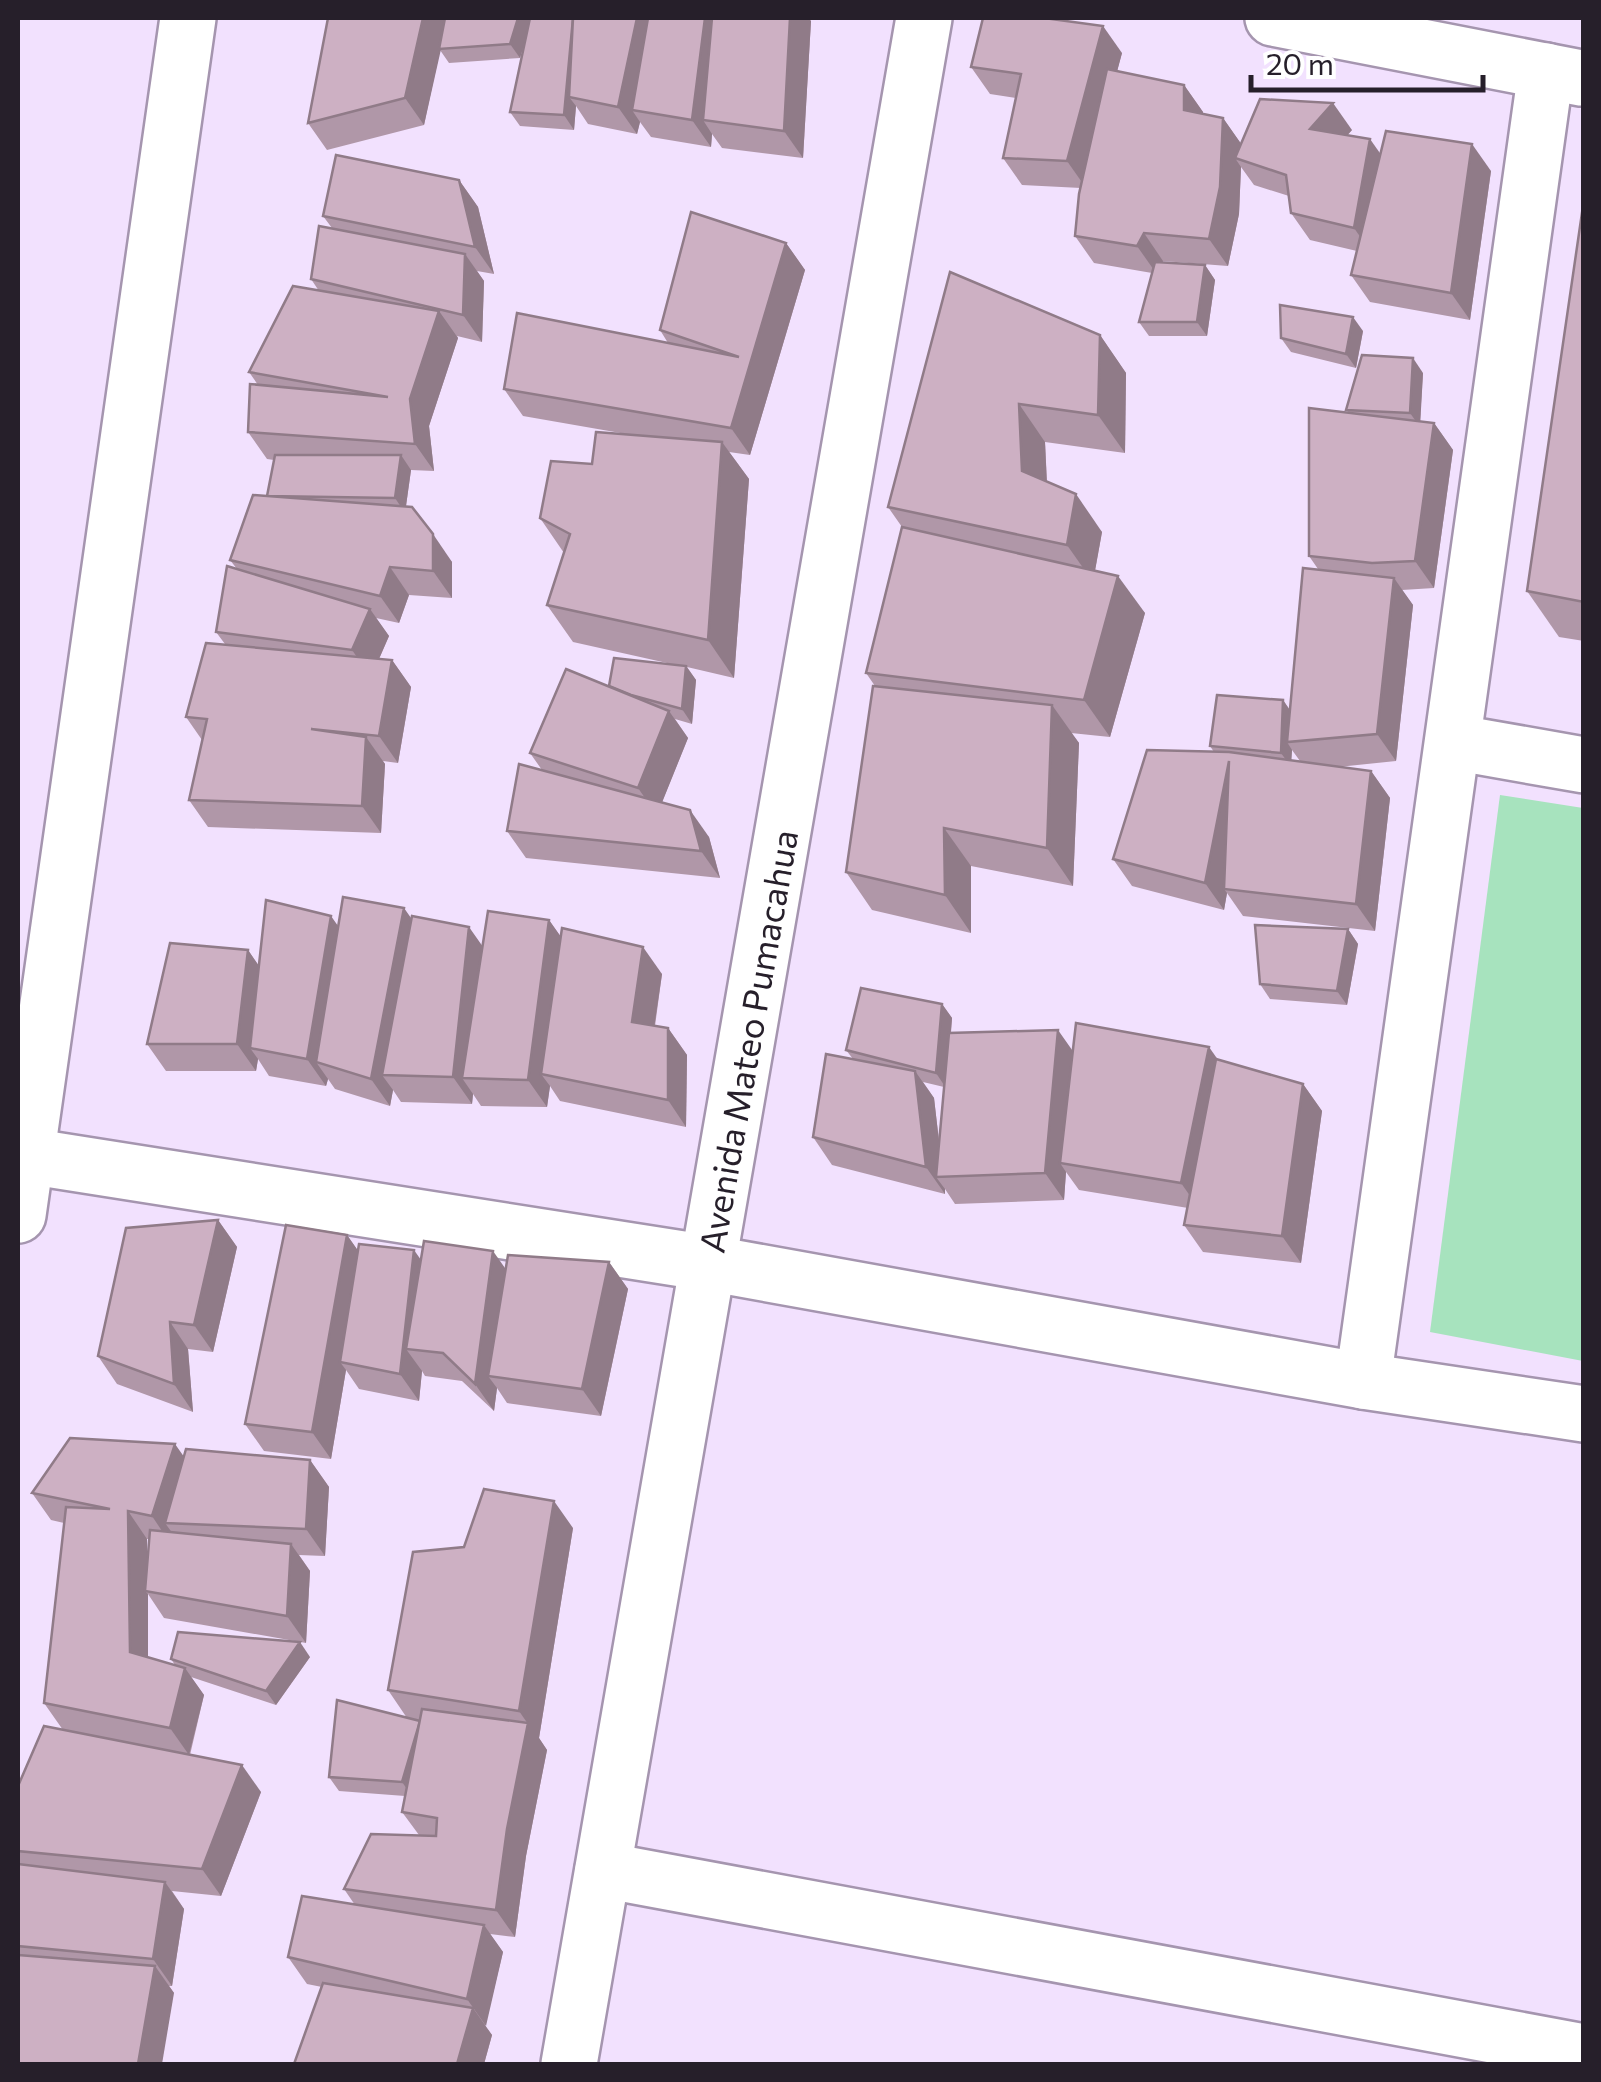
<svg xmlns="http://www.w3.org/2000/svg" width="1601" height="2082" font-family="Commissioner,sans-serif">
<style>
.green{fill:#a7e3be}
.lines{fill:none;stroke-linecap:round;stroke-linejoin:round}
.minor-casing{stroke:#a595af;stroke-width:60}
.minor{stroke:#fff;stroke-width:55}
.wall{fill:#b097a8;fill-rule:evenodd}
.shaded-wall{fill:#907b88}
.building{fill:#cdb0c3;stroke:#907b88;stroke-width:2.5}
.labels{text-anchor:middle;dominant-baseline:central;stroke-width:8;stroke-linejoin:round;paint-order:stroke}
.street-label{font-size:35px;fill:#261f2a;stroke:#fff}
</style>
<rect width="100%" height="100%" fill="#f2e1fe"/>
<!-- green -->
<path class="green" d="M1500,795l83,13v553l-153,-29z"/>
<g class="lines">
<!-- minor casing -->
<g class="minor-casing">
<g id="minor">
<path d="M1273,18l308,60"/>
<path d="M1453,742l131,23"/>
<path d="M28,1156l680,107 655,118 221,33"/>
<path d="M18,1215l170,-1197"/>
<path d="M1363,1381l183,-1310"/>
<path d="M603,1870l981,182"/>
<path d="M569,2064l355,-2046"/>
</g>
</g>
<!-- minor -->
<use href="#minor" class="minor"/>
</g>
<!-- wall -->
<g class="wall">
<path d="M328,18h480l3,3 -8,137 -81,-10 -10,-14 -1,13 -60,-10 -11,-15 -3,12 -49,-10 -12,-18 -2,24 -54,-4 -10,-14 15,-71 -5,17 -71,5 -9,-13 -16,75 -97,25 -19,-27z"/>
<path d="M1122,53l-5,18 67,14 19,27v2l20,4 18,26 111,-14 -5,5 33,20 111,16 -21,149 -100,-18 -19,-27 6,-24 -47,-11 -19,-27 -2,-17 -35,-11 -13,-18 -2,47 -11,52 -65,-5 -1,2 43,2 10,15 -8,56h-58l-10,-14 13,-49 -58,-10 -19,-27 6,-48 -59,-3 -19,-27 13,-60 -26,-4 -19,-27z"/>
<path d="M459,180l19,27 16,67 -17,-3 7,10 -2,61 -25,-6 1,2 -29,88 5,45 -23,-1 -5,36 46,56v36l-43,-3 -10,28 -23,-5 13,18 -10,23 13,1 19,27 -13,76 -15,-2 2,3 -4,69 -173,-6 -19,-27 13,-60 -16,-23 39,-73 -9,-12 21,-63 -7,-9 37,-64 7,-36 -7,-1 -19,-27 10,-47 -9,-13 70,-81 -8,-12 21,-51 -9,-12z"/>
<path d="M1584,199v442l-25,-4 -32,-46z"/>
<path d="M786,243l19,27 -55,185 -21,-3 20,27 -15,199 -47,-11 9,13 -4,44 -17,-5 13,19 -26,64 47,35 11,41 -194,-20 -19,-27 35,-61 -12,-17 79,-67 67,-21 -103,-23 -26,-37 17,-52 -24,-35 52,-54 40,-29 -109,-19 -19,-27 164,-46 -8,-13z"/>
<path d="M1363,331l-7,37 -65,-16 -10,-14z"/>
<path d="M1100,335l26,38 -1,80 -80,-11 2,40 55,50 -7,38 50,43 -35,124 -39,-4 8,10 -6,143 -102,-20v67l-99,-23 -26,-38 29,-186 -9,-13 36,-146 -14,-20z"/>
<path d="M1423,373l-3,48 14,2 19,27 -19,138 -32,2 11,15 -17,156 -58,6 33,4 19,27 -15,133 -132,-15 -16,-23 -3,17 -92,-24 -19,-27 101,-107 -4,-6 73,-46 7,10 28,-141 -9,-13 39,-144 -2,-2zM1292,750l8,11 -9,-1z"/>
<path d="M411,918l71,28 67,-26 12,17 101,37 -7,52 13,2 19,27 -1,72 -126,-26 -10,-15 -3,21 -66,-1 -8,-12 -1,10 -71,-2 -8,-12 -3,16 -55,-17 -7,-10 -2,7 -57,-10 -11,-17 -2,12h-90l-19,-27 101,-94 11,16 79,-40z"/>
<path d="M1348,929l10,15 -11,61 -77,-6 -10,-15z"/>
<path d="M942,1004l10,14 -1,15 122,18 145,8 85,25 19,27 -21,152 -98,-11 -19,-27 4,-17 -109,-18 -13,-18 -2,28 -109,4 -10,-15v5l-113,-29 -19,-28 40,-78 -7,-9zM923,1082l21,5 -5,54 -5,-43z"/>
<path d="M218,1220l19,27 -24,105 -25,-3 5,63 -76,-28 -19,-28z"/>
<path d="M347,1235l11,16 148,19 103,-8 19,27 -27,127 -94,-13 -10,-15 -3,23 -32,-30 -37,-5 -3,-5 -3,30 -60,-12 -13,-19 -15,89 -67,-8 -19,-27z"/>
<path d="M184,1456l126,4 19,27 -4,69 -26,-1 11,16 -4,72 -142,-25 -16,-24v63l27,8 -4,-6 139,-2 -34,48 -85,-28 13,18 -14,60 71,37 -40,104 -49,-5 12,18 -12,77h-3l5,7 -156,71v-278l45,-56 -19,-27 20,-180 -13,-3 -19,-27zM147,1539h3l-3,27z"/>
<path d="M573,1528l-34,210 8,12 -21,106 -11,81 -25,-3 13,18 -18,74 7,9 -8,29h-190l28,-77 -15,-3 -19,-27 67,-52 -11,-16 75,-54 -17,-23 3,-16 -66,-5 -10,-14 78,-59 -19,-28 76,-143z"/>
</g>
<!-- shaded-wall -->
<g class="shaded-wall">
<path d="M423,18h25l-24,107 -19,-27z"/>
<path d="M518,18h14l-12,40 -10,-14z"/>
<path d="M574,18l-5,79 7,9 -2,24 -10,-15z"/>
<path d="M637,18h25l-30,92 8,12 -3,12 -19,-27z"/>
<path d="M705,18h23l-25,102 9,14 -1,13 -19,-27z"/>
<path d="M790,18h18l3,3 -8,137 -19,-27z"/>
<path d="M1103,26l19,27 -36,135 -19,-27z"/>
<path d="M1184,85l19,27 -1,25 -18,-27z"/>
<path d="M1333,103l19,27 -23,26 -19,-27z"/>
<path d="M1223,118l19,27 -7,13 6,9 -2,47 -11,52 -19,-27z"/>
<path d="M1370,139l19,27 -16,89 -19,-27z"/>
<path d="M1472,144l19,27 -21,149 -19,-27z"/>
<path d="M459,180l19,27 16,67 -19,-27z"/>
<path d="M1144,233l19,28 -7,12 -19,-27z"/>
<path d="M786,243l19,27 -55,185 -19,-27z"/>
<path d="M465,254l19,27 -2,61 -19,-27z"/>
<path d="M1205,265l10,15 -8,56 -10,-14z"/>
<path d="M439,311l19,27 -29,88 5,45 -19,-27 -5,-45z"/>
<path d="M1353,317l10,14 -7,37 -10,-14z"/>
<path d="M1100,335l26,38 -1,80 -27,-38z"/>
<path d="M1413,358l10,15 -3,54 -10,-14z"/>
<path d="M1019,404l26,38 3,67 -26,-38z"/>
<path d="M1434,423l19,27 -19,138 -19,-27z"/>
<path d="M722,442l27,37 -15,199 -26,-38z"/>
<path d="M401,455l10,15 -6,43 -10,-15z"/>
<path d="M1076,494l26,38 -9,50 -26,-37z"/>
<path d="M433,534l19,28v36l-19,-27z"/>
<path d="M390,567l19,28 -10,28 -19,-27z"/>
<path d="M1118,576l27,37 -35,124 -26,-37z"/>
<path d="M1394,578l19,27 -17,156 -19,-27z"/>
<path d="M370,609l19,27 -18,41 -19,-27z"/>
<path d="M392,660l19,27 -13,76 -19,-27z"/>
<path d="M686,666l10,14 -4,44 -10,-15z"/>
<path d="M1283,700l10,15 -6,27 5,8 -1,17 -10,-14z"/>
<path d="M1052,705l27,38 -6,143 -26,-38z"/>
<path d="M669,711l19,27 -31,77 -19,-27z"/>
<path d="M366,737l19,27 -4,69 -19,-27z"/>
<path d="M1229,761l-5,128 3,4 -3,17 -19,-27z"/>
<path d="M1371,771l19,27 -15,133 -19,-27z"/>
<path d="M690,810l19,27 11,41 -19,-27z"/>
<path d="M944,828l27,38v67l-26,-38z"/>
<path d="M404,908l19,27 -41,140 11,15 -3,16 -19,-27z"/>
<path d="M331,916l19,27 -34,119 12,17 -2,7 -19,-27z"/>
<path d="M549,920l19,27 -27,127 9,12 -3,21 -19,-27z"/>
<path d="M469,927l19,27 -26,124 11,16 -1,10 -19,-27z"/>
<path d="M1348,929l10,15 -11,61 -10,-14z"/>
<path d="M643,947l19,27 -11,75 -19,-27z"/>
<path d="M248,950l19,28 -17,70 8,11 -2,12 -19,-27z"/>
<path d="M942,1004l10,14 -6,70 -10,-15z"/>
<path d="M668,1028l19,27 -1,72 -18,-27z"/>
<path d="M1058,1030l19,27 -17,106 6,9 -2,28 -19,-27z"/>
<path d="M1209,1047l19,27 -28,136 -19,-27z"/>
<path d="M915,1071l19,27 9,78 -7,1 9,12v5l-19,-27z"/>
<path d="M1303,1084l19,27 -21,152 -19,-27z"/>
<path d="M218,1220l19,27 -24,105 -19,-27z"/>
<path d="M347,1235l19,27 -26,100 6,8 -15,89 -19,-27z"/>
<path d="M414,1250l19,27 -27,72 16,22 -3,30 -19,-27z"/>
<path d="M493,1251l19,27 -24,98 9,12 -3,23 -19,-27z"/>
<path d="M609,1262l19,27 -27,127 -19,-27z"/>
<path d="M170,1322l18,27 5,63 -19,-28z"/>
<path d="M175,1444l19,27 -29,52 8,11 -3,9 -18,-27z"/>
<path d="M310,1460l19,27 -4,69 -19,-27z"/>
<path d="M554,1501l19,27 -34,210 8,12 -21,106 -11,81 -19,-27 11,-81 21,-105 -9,-13z"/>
<path d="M128,1511l19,28 1,52h-3l3,3v85l-18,-27z"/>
<path d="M291,1544l19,27 -4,72 -19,-27z"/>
<path d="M300,1642l10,15 -34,48 -10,-14z"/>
<path d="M185,1668l19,27 -15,60 -19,-27z"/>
<path d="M420,1721l-8,75 -10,-14z"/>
<path d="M242,1765l19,27 -40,104 -19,-27z"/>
<path d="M165,1882l19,27 -12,77 -19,-27z"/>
<path d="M484,1925l19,27 -17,74 -19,-27z"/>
<path d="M155,1966l19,27 -12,71h-24z"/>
<path d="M473,2008l19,27 -8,29h-27z"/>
</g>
<!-- building -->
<g class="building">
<path d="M328,18h95l-18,80 -97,25z"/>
<path d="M445,18h73l-8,26 -71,5z"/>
<path d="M530,18h43l-9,97 -54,-3z"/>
<path d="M573,18h64l-19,89 -49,-10z"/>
<path d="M648,18h57l-13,102 -60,-10z"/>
<path d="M712,18h78l-6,113 -81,-11z"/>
<path d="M983,18h61l59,8 -36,135 -64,-3 18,-84 -50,-7z"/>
<path d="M1107,69l77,16v25l39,8 -3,69 -11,52 -65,-6 -7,13 -62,-10 4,-42z"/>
<path d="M1260,99l73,4 -23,26 60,10 -16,89 -63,-15 -5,-38 -51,-17z"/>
<path d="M1386,131l86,13 -21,149 -100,-18z"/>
<path d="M336,155l123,25 16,67 -152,-31z"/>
<path d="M1584,199v403l-57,-11z"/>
<path d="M691,212l95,31 -55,185 -227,-39 13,-76 222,44 -79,-27z"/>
<path d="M319,226l146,28 -2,61 -152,-36z"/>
<path d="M1155,262l50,3 -8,57h-58z"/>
<path d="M950,272l150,63 -2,80 -79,-11 3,67 54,23 -9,51 -179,-38z"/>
<path d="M293,286l146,25 -29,88 5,45 -167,-12 2,-48 138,13 -139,-25z"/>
<path d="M1280,305l73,12 -7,37 -65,-16z"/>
<path d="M1362,355l51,3 -3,55 -64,-3z"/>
<path d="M1309,408l125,15 -19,138 -43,2 -63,-7z"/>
<path d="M596,432l126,10 -14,198 -161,-35 23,-71 -30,-16 11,-57 41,3z"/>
<path d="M275,455h126l-6,43 -128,-2z"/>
<path d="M253,495l159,12 21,27v37l-43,-4 -10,29 -150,-36z"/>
<path d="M902,527l216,49 -34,124 -218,-27z"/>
<path d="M227,566l143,43 -18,41 -136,-18z"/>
<path d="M1303,568l91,10 -17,156 -90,8z"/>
<path d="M206,643l186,17 -13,76 -68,-7 55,8 -4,69 -173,-6 18,-81 -21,-2z"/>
<path d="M614,658l72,8 -4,43 -51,-14 -22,-9z"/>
<path d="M566,669l103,42 -31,77 -108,-35z"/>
<path d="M873,686l179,19 -5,143 -103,-20 1,67 -99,-23z"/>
<path d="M1217,695l66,5 -2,53 -71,-7z"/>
<path d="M1147,750l82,2 142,19 -15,133 -132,-15 5,-128 -24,122 -92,-24z"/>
<path d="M519,764l171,46 11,41 -194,-20z"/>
<path d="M343,897l61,11 -33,171 -55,-17z"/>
<path d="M266,900l65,16 -24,143 -57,-11z"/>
<path d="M488,911l61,9 -21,160 -66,-2z"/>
<path d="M412,916l57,11 -16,150 -71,-2z"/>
<path d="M1255,925l93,4 -11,62 -77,-7z"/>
<path d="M562,928l81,19 -11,75 36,6v72l-127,-26z"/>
<path d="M170,943l78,7 -11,94h-90z"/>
<path d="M861,988l81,16 -6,69 -90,-23z"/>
<path d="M1076,1023l133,24 -28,136 -121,-20z"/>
<path d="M1058,1030l-13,143 -109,4 13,-144z"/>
<path d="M826,1054l89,17 11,96 -113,-30z"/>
<path d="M1216,1059l87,25 -21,152 -98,-11z"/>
<path d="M218,1220l-24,105 -24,-3 4,62 -76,-28 28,-128z"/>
<path d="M286,1225l61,10 -35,197 -67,-8z"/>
<path d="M424,1241l69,10 -18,133 -32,-31 -37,-4z"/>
<path d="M359,1244l55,6 -14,124 -60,-12z"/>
<path d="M508,1255l101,7 -27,127 -94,-13z"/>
<path d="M70,1438l105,6 -23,72 -24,-5 2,141 55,16 -15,60 -126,-25 22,-196 44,2 -78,-16z"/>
<path d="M186,1449l124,11 -4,69 -141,-6z"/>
<path d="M484,1489l70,12 -35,210 -131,-21 25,-138 51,-5z"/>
<path d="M150,1530l141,14 -4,72 -142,-25z"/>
<path d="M178,1632l122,10 -34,49 -95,-32z"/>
<path d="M337,1700l83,21 -18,61 -73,-5z"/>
<path d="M422,1709l106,14 -21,106 -11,81 -152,-21 27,-55 65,2 1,-18 -35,-6z"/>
<path d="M44,1726l198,39 -40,104 -184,-18v-65z"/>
<path d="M18,1864l147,18 -12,77 -135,-13z"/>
<path d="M302,1896l182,29 -17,74 -179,-42z"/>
<path d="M18,1955l137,11 -17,98h-120z"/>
<path d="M323,1983l150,25 -16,56h-163z"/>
</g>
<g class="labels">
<!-- street labels -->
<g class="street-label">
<text transform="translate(747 1041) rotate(-80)">Avenida Mateo Pumacahua</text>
</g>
</g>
<!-- border -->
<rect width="1601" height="2082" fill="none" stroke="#261f2a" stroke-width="40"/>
<!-- scale -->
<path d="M1251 75v15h232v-15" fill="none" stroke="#261f2a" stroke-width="5"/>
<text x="1266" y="75" font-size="30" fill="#261f2a" stroke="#ffffff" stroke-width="8" paint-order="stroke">20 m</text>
</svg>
